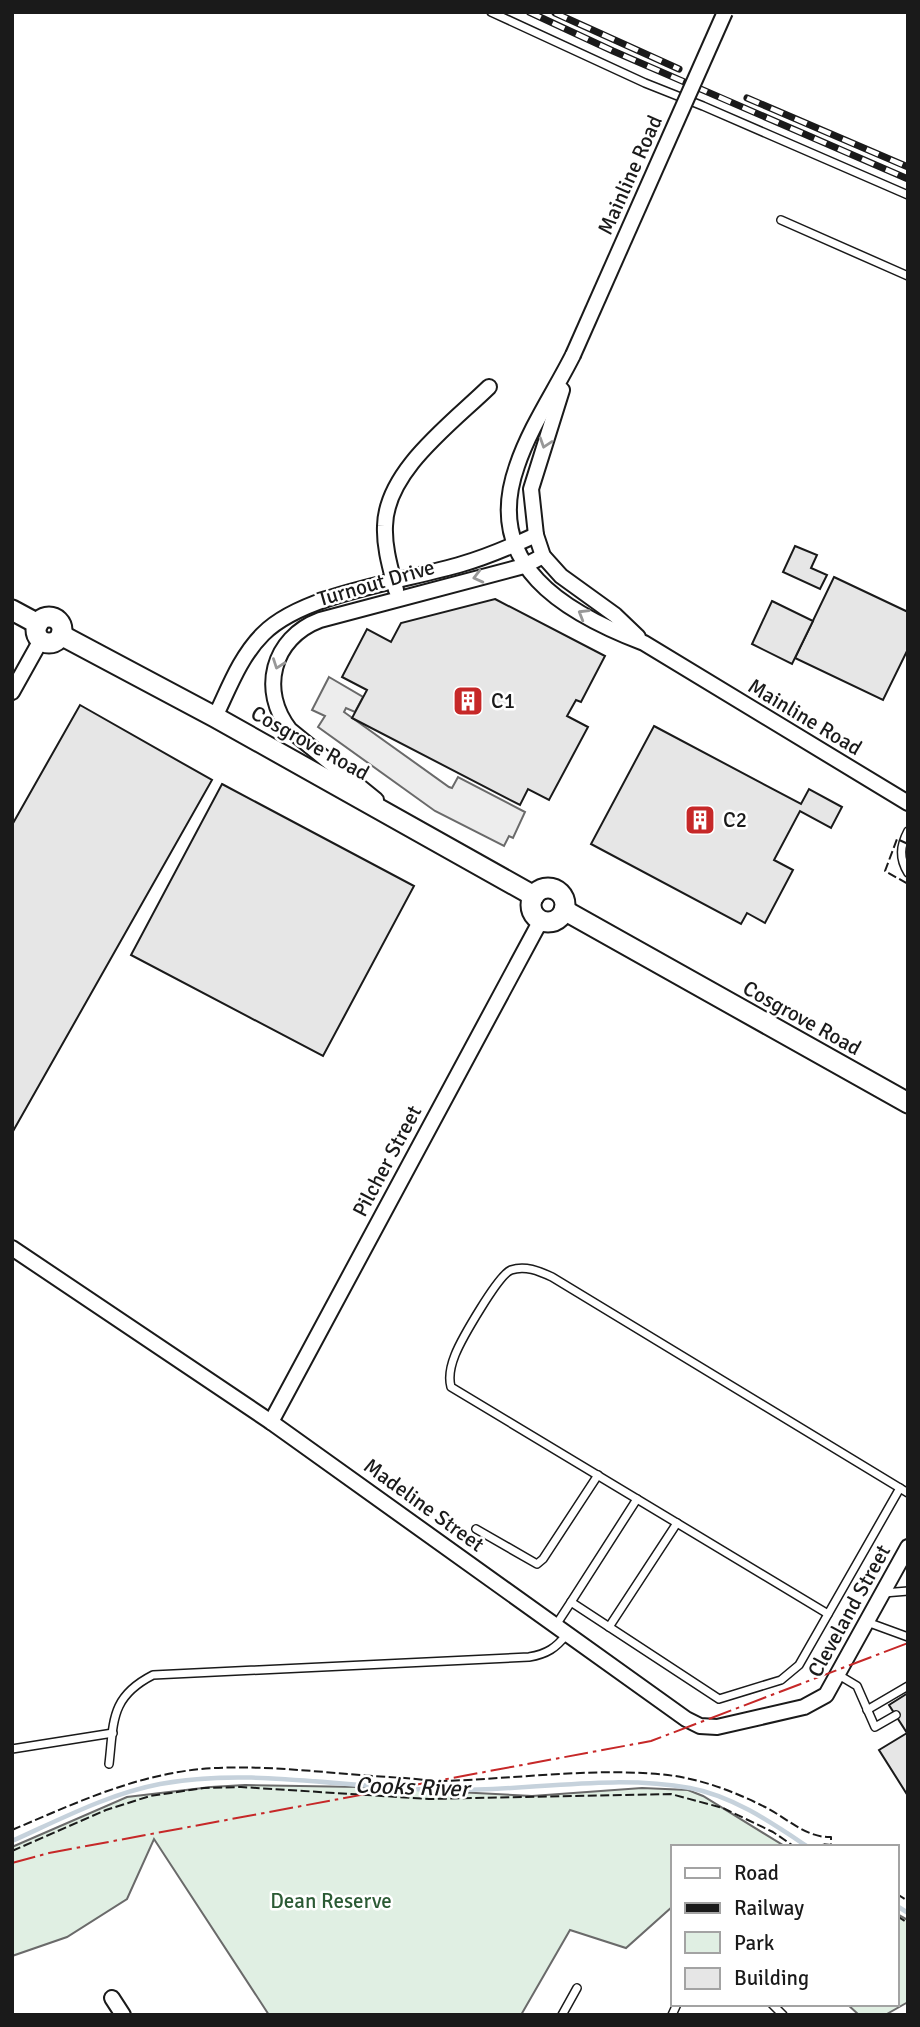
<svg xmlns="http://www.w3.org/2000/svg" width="920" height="2027" font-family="Signika,sans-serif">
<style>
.green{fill:#e0efe3;stroke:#6a6a6a;stroke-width:2}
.parking{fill:#ededed;stroke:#6a6a6a;stroke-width:2}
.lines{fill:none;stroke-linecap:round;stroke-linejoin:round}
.stream{stroke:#c6d2dc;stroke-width:4.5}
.building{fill:#e6e6e6;stroke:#1a1a1a;stroke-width:2}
.lane-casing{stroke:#1a1a1a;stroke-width:10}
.street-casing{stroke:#1a1a1a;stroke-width:18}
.secondary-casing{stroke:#1a1a1a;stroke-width:23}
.lane{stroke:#fff;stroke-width:7}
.street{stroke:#fff;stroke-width:14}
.secondary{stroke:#fff;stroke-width:19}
.rail-casing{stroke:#1a1a1a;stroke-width:7}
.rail{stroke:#fff;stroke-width:4.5;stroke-dasharray:13;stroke-linecap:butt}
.street-bridge-casing{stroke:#1a1a1a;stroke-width:18;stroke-linecap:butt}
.street-bridge{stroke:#fff;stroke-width:14}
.fence{stroke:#1a1a1a;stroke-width:2;stroke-dasharray:9 3.5;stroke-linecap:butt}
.power{stroke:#c62828;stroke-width:2;stroke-dasharray:24 5 3.5 5;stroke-linecap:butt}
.oneway{stroke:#989898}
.labels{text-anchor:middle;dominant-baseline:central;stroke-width:5;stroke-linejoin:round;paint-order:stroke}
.street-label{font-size:21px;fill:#1a1a1a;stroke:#fff}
.poi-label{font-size:21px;fill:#1a1a1a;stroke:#fff;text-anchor:start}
.park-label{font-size:21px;fill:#2b5a34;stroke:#fff}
.water-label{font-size:23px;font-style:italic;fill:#1a1a1a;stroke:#fff}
</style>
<rect width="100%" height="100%" fill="#fff"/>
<!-- green -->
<g class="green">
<path d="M245,1785l115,2 172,9 110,-8 46,2 15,6 83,51h-113v59l-47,42 -56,-18 -49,85h-252l-115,-176 -27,60 -60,38 -55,19v-109l115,-50 84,-10z"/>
<path d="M897,1914l11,6v82l-23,13h-26l-12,-11h50z"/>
</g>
<!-- parking -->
<path class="parking" d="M329,677l34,20 -8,15 -9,-4 -2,4 105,75 3,1 6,-11 67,35 -12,26 -4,-2 -5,10 -69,-35 -117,-84 7,-11 -13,-6z"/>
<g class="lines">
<!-- stream -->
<g class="stream">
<path d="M12,1841c49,-22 96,-47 148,-57 89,-17 186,4 276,6 84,3 170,-17 254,-2 43,8 82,35 118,59"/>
<path d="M897,1906l11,7"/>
</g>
</g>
<!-- building -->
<g class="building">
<path d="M795,546l22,9 -6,13 16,7 -7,14 -37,-17z"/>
<path d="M834,577l74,35v37l-25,51 -88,-42z"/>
<path d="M495,599l110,57 -24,46 -5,-2 -9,16 21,11 -39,73 -21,-11 -8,16 -168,-87 15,-28 -25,-13 25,-48 24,13 10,-19z"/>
<path d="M772,601l41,20 -21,43 -40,-20z"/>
<path d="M80,705l132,75 -200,353v-308z"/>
<path d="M654,726l147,78 8,-15 33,18 -11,21 -31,-17 -26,49 19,10 -28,53 -18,-10 -6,11 -150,-80z"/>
<path d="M222,784l192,102 -91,170 -192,-101z"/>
<path d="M908,1693v103l-29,-46 28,-17 -18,-28z"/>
</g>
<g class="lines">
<!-- lane casing -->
<g class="lane-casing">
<g id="lane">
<path d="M491,12l154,71 58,23 205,89"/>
<path d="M781,220l127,56"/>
<path d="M908,831c-8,15 -9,27 0,42"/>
<path d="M476,1529l61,35 6,-5 55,-84"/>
<path d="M884,1593l24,-2"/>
<path d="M571,1602l66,-103"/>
<path d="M828,1614l-377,-227c-3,-11 0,-22 4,-32 6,-15 43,-80 56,-85 14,-5 28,1 41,7l356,216"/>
<path d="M867,1622l41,15"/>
<path d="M556,1625l15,-23 148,97 62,-19 18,-15 101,-177"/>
<path d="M609,1627l68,-104"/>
<path d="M837,1674l20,12 18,41 21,-12"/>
<path d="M867,1710l41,-24"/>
<path d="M12,1749l101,-16"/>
<path d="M109,1764c5,-43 1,-67 44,-89l376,-18c18,-3 27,-9 38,-23"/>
<path d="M772,2004l11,11"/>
<path d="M562,2015l15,-27"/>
<path d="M672,2015l5,-11"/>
</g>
</g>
<!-- street casing -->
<g class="street-casing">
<g id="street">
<path d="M573,355c-18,36 -43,72 -56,111 -35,99 48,147 127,177l264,160"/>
<path d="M562,390l-31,99 5,46 7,21 18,20 54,39 23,22"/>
<path d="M396,590c-5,-20 -12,-42 -11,-64 1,-55 66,-102 104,-139"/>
<path d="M12,692l29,-52"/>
<path d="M215,717c14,-29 25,-60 48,-83 40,-41 143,-53 199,-70 25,-7 50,-18 74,-29"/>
<path d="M376,800l-86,-70c-31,-39 -18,-92 30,-110l204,-54 19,-10"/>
<path d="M12,1248l259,174 415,297 14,7 17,1 87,-20 22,-12 82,-148"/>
<path d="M271,1422l270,-502"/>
<path d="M112,1998l11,17"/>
</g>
</g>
<!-- secondary casing -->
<g class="secondary-casing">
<g id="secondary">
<path d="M12,610l26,14"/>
<circle cx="49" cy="630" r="13"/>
<path d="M61,635l154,82 319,179"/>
<circle cx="548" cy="905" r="17"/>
<path d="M564,910l344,193"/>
</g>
</g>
<!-- lane -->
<use href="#lane" class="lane"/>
<!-- street -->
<use href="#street" class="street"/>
<!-- secondary -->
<use href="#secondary" class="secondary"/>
<!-- rail casing -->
<g class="rail-casing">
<g id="rail">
<path d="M529,12l84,39 295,128"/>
<path d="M555,13l124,56"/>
<path d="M747,98l161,69"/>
</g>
</g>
<!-- rail -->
<use href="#rail" class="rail"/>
<!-- street-bridge casing -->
<g class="street-bridge-casing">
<path id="street-bridge" d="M573,355l152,-343"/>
</g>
<!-- street-bridge -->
<use href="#street-bridge" class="street-bridge"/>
<!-- fence -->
<g class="fence">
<path d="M908,844l-11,-5 -12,32 23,13"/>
<path d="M12,1830c66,-28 129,-58 202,-62 63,-3 127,7 191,10 12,1 24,3 37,3 74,-2 161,-15 233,-5 32,5 62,17 90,31 22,11 41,31 66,30v8l-10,-1 4,3"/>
<path d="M12,1851l94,-41 44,-14 54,-8 37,-1 188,12 242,-5 52,14 50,24 22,15"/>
<path d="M897,1894l11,7"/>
<path d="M897,1916l11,7"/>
</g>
<!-- power -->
<path class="power" d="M12,1863l37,-10 602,-112 257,-98"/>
</g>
<!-- one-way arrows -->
<defs><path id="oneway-chevron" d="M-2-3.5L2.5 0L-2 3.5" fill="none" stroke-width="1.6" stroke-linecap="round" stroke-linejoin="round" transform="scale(1.75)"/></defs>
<g class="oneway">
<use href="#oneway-chevron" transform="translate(545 443) rotate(108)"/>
<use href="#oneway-chevron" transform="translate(478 577) rotate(166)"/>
<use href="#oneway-chevron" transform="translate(583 614) rotate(-149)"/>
<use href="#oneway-chevron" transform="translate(278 664) rotate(110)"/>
</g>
<!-- icons -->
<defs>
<g id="building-square" transform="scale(1.575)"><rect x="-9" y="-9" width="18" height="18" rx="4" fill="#c62828" stroke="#fff"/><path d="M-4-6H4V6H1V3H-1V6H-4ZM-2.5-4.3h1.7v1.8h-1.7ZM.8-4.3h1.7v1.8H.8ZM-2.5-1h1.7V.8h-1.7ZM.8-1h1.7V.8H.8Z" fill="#fff"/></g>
</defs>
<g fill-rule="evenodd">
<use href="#building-square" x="468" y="701"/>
<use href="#building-square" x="700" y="820"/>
</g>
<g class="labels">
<!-- street labels -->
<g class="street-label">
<text transform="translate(630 175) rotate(-66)">Mainline Road</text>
<text transform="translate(376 583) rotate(-16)">Turnout Drive</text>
<text transform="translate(805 717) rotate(31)">Mainline Road</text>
<text transform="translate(310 743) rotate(29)">Cosgrove Road</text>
<text transform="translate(802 1018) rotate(29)">Cosgrove Road</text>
<text transform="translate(387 1161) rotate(-62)">Pilcher Street</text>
<text transform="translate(424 1505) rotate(36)">Madeline Street</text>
<text transform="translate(849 1611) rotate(-61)">Cleveland Street</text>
</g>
<!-- poi labels -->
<g class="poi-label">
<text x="491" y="701">C1</text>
<text x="723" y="820">C2</text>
</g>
<!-- park labels -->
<g class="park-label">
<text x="331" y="1901">Dean Reserve</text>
</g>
<!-- water labels -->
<g class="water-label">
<text transform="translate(412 1787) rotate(2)">Cooks River</text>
</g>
</g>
<!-- border -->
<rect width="920" height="2027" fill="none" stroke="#1a1a1a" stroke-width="28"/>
<!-- legend -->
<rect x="671" y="1845" width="228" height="161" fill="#ffffff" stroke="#a3a3a3" stroke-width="2"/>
<rect x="685" y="1868" width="35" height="10" fill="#ffffff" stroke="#a3a3a3" stroke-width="2"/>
<text x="734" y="1880" font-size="21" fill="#1a1a1a">Road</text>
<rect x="685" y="1903" width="35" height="10" fill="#1a1a1a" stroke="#a3a3a3" stroke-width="2"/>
<text x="734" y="1915" font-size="21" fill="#1a1a1a">Railway</text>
<rect x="685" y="1932" width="35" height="21" fill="#e0efe3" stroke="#a3a3a3" stroke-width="2"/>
<text x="734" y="1950" font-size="21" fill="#1a1a1a">Park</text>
<rect x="685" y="1968" width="35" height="21" fill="#e6e6e6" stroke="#a3a3a3" stroke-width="2"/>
<text x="734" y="1985" font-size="21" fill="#1a1a1a">Building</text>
</svg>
